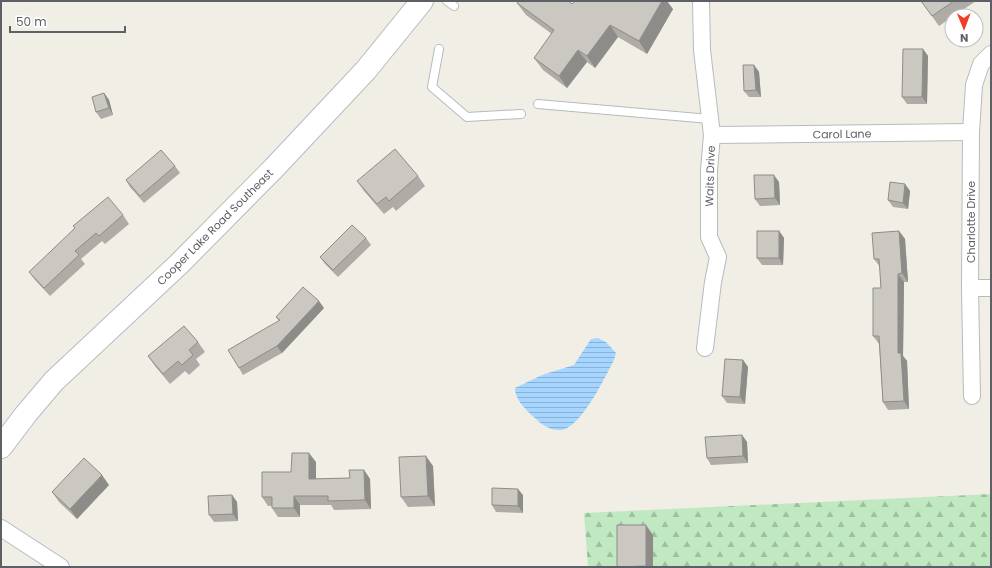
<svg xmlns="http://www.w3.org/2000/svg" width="992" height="568" font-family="Poppins,sans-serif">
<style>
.forest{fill:url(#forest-firs)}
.water{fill:url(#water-rules)}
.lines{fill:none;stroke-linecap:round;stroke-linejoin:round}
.lane-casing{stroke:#b7bbbf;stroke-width:10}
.street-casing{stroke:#b7bbbf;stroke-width:18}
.secondary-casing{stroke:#b8bbc1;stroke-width:24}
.lane{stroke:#fff;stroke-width:8}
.street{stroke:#fff;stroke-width:16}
.secondary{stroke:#fff;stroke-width:22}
.wall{fill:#afaca7}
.shaded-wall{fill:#8e8c88}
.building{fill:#cbc8c2;stroke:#8e8c88}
.labels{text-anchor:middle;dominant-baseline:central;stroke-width:3;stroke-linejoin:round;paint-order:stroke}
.street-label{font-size:11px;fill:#5d6166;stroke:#fff}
</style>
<defs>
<pattern id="forest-firs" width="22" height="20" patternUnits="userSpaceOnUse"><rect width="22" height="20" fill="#c0e8c1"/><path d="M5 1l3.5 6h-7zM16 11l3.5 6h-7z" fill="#9fbfa1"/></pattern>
<pattern id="water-rules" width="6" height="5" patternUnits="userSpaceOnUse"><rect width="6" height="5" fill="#a6d6ff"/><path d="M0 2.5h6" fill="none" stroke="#8ab1d2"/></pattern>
</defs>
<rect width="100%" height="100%" fill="#f0eee5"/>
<!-- forest -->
<path class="forest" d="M991,494v73h-403l-4,-54z"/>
<!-- water -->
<path class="water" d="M598,338l8,4 10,11 -2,7c-9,17 -32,66 -52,70 -11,1 -20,-5 -27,-12 -8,-7 -20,-18 -20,-30l27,-13 32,-10 15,-23 2,-3z"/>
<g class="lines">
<!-- lane casing -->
<g class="lane-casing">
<g id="lane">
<path d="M447,1l7,5"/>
<path d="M439,49l-7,38 35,30 54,-3"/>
<path d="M538,104l172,15"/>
</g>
</g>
<!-- street casing -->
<g class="street-casing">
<g id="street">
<path d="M701,1l1,49 10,85 -3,35v67l9,20 -5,25 -8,66"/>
<path d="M712,135l259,-3"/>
<path d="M970,288h21"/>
<path d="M972,396l-2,-108 1,-156 3,-47 7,-21 10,-10"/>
<path d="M1,528l60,39"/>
</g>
</g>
<!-- secondary casing -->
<g class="secondary-casing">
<path id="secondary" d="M1,447l25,-33 28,-33 125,-117 95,-96 92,-98 56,-69"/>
</g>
<!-- lane -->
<use href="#lane" class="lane"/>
<!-- street -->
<use href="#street" class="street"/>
<!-- secondary -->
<use href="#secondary" class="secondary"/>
</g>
<!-- wall -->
<g class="wall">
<path d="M921,1h55l-22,15h-2v1l-13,9z"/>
<path d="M517,3l55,1 101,5 -26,45 -29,-17 -23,31 -8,-6 -20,26 -24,-18 -9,-12 18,-24 -26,-19z"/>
<path d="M923,49l5,7 -1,48h-20l-5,-7z"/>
<path d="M754,65l5,7 2,25h-12l-5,-6z"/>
<path d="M104,93l5,7 4,15 -12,4 -5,-7z"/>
<path d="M175,166l5,7 -36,30 -14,-16 -4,-7z"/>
<path d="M418,176l7,10 -29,25 -3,-4 -9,7 -20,-23 -7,-10z"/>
<path d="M779,182l1,23 -20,1 -5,-7z"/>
<path d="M905,184l5,7 -2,18 -15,-2 -5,-7z"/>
<path d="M123,215l6,9 -24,20 -3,-3 -21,18 4,5 -35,32 -15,-16 -6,-8z"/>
<path d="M779,231l5,7 -1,27h-21l-5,-7z"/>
<path d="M899,231l6,8 3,43h-4l-1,74 4,5 2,48 -21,1 -5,-8 -4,-58 -6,-8 8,-48 -1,-21 -6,-8z"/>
<path d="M366,238l5,7 -33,32 -13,-13 -5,-7z"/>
<path d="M324,308l-42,45 -39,22 -4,-7 40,-47 -3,-4z"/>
<path d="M198,342l7,10 -9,7 4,6 -11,10 -4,-4 -15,13 -15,-18 -7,-10z"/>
<path d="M743,360l5,7 -3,37 -18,-1 -5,-7z"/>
<path d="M742,435l5,7 1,21 -37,2 -4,-7z"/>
<path d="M316,462v17l34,-1 14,-8 6,9 1,30 -37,1 -3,-5h-31v12h-22l-6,-9v-2h-4l-6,-9 29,-25z"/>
<path d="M433,466l2,40 -27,1 -7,-10z"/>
<path d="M109,485l-32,34 -18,-17 -7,-10z"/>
<path d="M232,495l5,7 1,19 -24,1 -5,-7z"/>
<path d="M523,495v18l-27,-1 -4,-7z"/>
</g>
<!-- shaded-wall -->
<g class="shaded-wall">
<path d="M662,1h5l6,8 -26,45 -8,-13z"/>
<path d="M610,25l8,12 -23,31 -8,-12z"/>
<path d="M923,49l5,7 -1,48 -5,-7z"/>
<path d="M578,50l9,12 -20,26 -8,-12z"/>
<path d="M754,65l5,7 2,25 -5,-7z"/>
<path d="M104,93l5,7 4,15 -4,-7z"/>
<path d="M774,175l5,7 1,23 -5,-7z"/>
<path d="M905,184l5,7 -2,18 -5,-6z"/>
<path d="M779,231l5,7 -1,27 -4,-7z"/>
<path d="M899,231l6,8 3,43 -6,-9z"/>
<path d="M898,274l6,8 -1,74 4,5 2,48 -5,-8 -6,-48z"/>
<path d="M319,301l5,7 -42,45 -5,-7z"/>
<path d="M743,360l5,7 -3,37 -5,-7z"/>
<path d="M742,435l5,7 1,21 -5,-7z"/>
<path d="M309,453l7,9v26l-7,-9z"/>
<path d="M426,456l7,10 2,40 -7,-10z"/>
<path d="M364,470l6,9 1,30 -6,-9z"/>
<path d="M102,475l7,10 -32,34 -7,-10z"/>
<path d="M518,489l5,6v18l-5,-7z"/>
<path d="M232,495l5,7 1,19 -5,-7z"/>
<path d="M294,496l6,9v12l-6,-9z"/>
<path d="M646,525l7,10v32h-6l-1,-1z"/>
</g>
<!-- building -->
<g class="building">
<path d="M518,1h50l4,3 3,-3h87l-23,40 -29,-16 -23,31 -9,-6 -19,26 -25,-18 20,-28 -37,-27z"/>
<path d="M921,1h33l-22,15z"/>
<path d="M903,49h20l-1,48h-20z"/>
<path d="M743,65h11l2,25 -12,1z"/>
<path d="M104,93l5,15 -13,4 -4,-15z"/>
<path d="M395,149l23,27 -29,25 -3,-4 -9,7 -20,-23z"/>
<path d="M161,150l14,16 -35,30 -14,-16z"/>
<path d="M754,175h20l1,23 -20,1z"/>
<path d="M890,182l15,2 -2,19 -15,-3z"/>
<path d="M108,197l15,18 -24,21 -3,-3 -21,18 4,4 -35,33 -15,-16 46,-44 -2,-2z"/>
<path d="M352,225l14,13 -33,32 -13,-13z"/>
<rect x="757" y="231" width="22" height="27"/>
<path d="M899,231l3,42 -4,1v79h3l3,48 -21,1 -4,-66h-6v-48h8l-2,-29h-5l-2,-26z"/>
<path d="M303,287l16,14 -42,45 -38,22 -11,-18 52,-30 -4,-3z"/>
<path d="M184,326l14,16 -9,8 4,5 -11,10 -4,-4 -15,13 -15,-18z"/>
<path d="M725,359l18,1 -3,37 -18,-1z"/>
<path d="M742,435l1,21 -36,2 -2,-21z"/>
<path d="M292,453h17v26l41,-1 -1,-8h15l1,30 -37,1v-5h-34v12h-22v-11h-10v-25h29z"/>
<path d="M426,456l2,40 -27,1 -2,-40z"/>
<path d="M84,458l18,17 -32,34 -18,-17z"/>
<path d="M492,488l26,1v17l-26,-1z"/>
<path d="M232,495l1,19 -24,1 -1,-19z"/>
<path d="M617,525h29v41l-29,1z"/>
</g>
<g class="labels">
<!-- street labels -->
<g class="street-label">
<text transform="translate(842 134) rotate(-1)">Carol Lane</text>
<text transform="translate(710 176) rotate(-88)">Waits Drive</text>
<text transform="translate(971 222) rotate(-90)">Charlotte Drive</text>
<text transform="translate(215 227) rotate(-45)">Cooper Lake Road Southeast</text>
</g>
</g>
<!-- border -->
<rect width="992" height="568" fill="none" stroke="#5d6166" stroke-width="4"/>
<!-- north arrow -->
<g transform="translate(964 28) rotate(179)"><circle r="19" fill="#ffffff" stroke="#bec0c2"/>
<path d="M0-3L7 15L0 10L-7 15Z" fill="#f23d29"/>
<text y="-6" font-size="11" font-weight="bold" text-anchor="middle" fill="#5d6166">N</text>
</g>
<!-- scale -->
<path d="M10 26v6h115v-6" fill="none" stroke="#5d6166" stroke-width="2"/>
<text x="16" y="26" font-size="12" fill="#5d6166" stroke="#ffffff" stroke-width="3" paint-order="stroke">50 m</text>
</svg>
